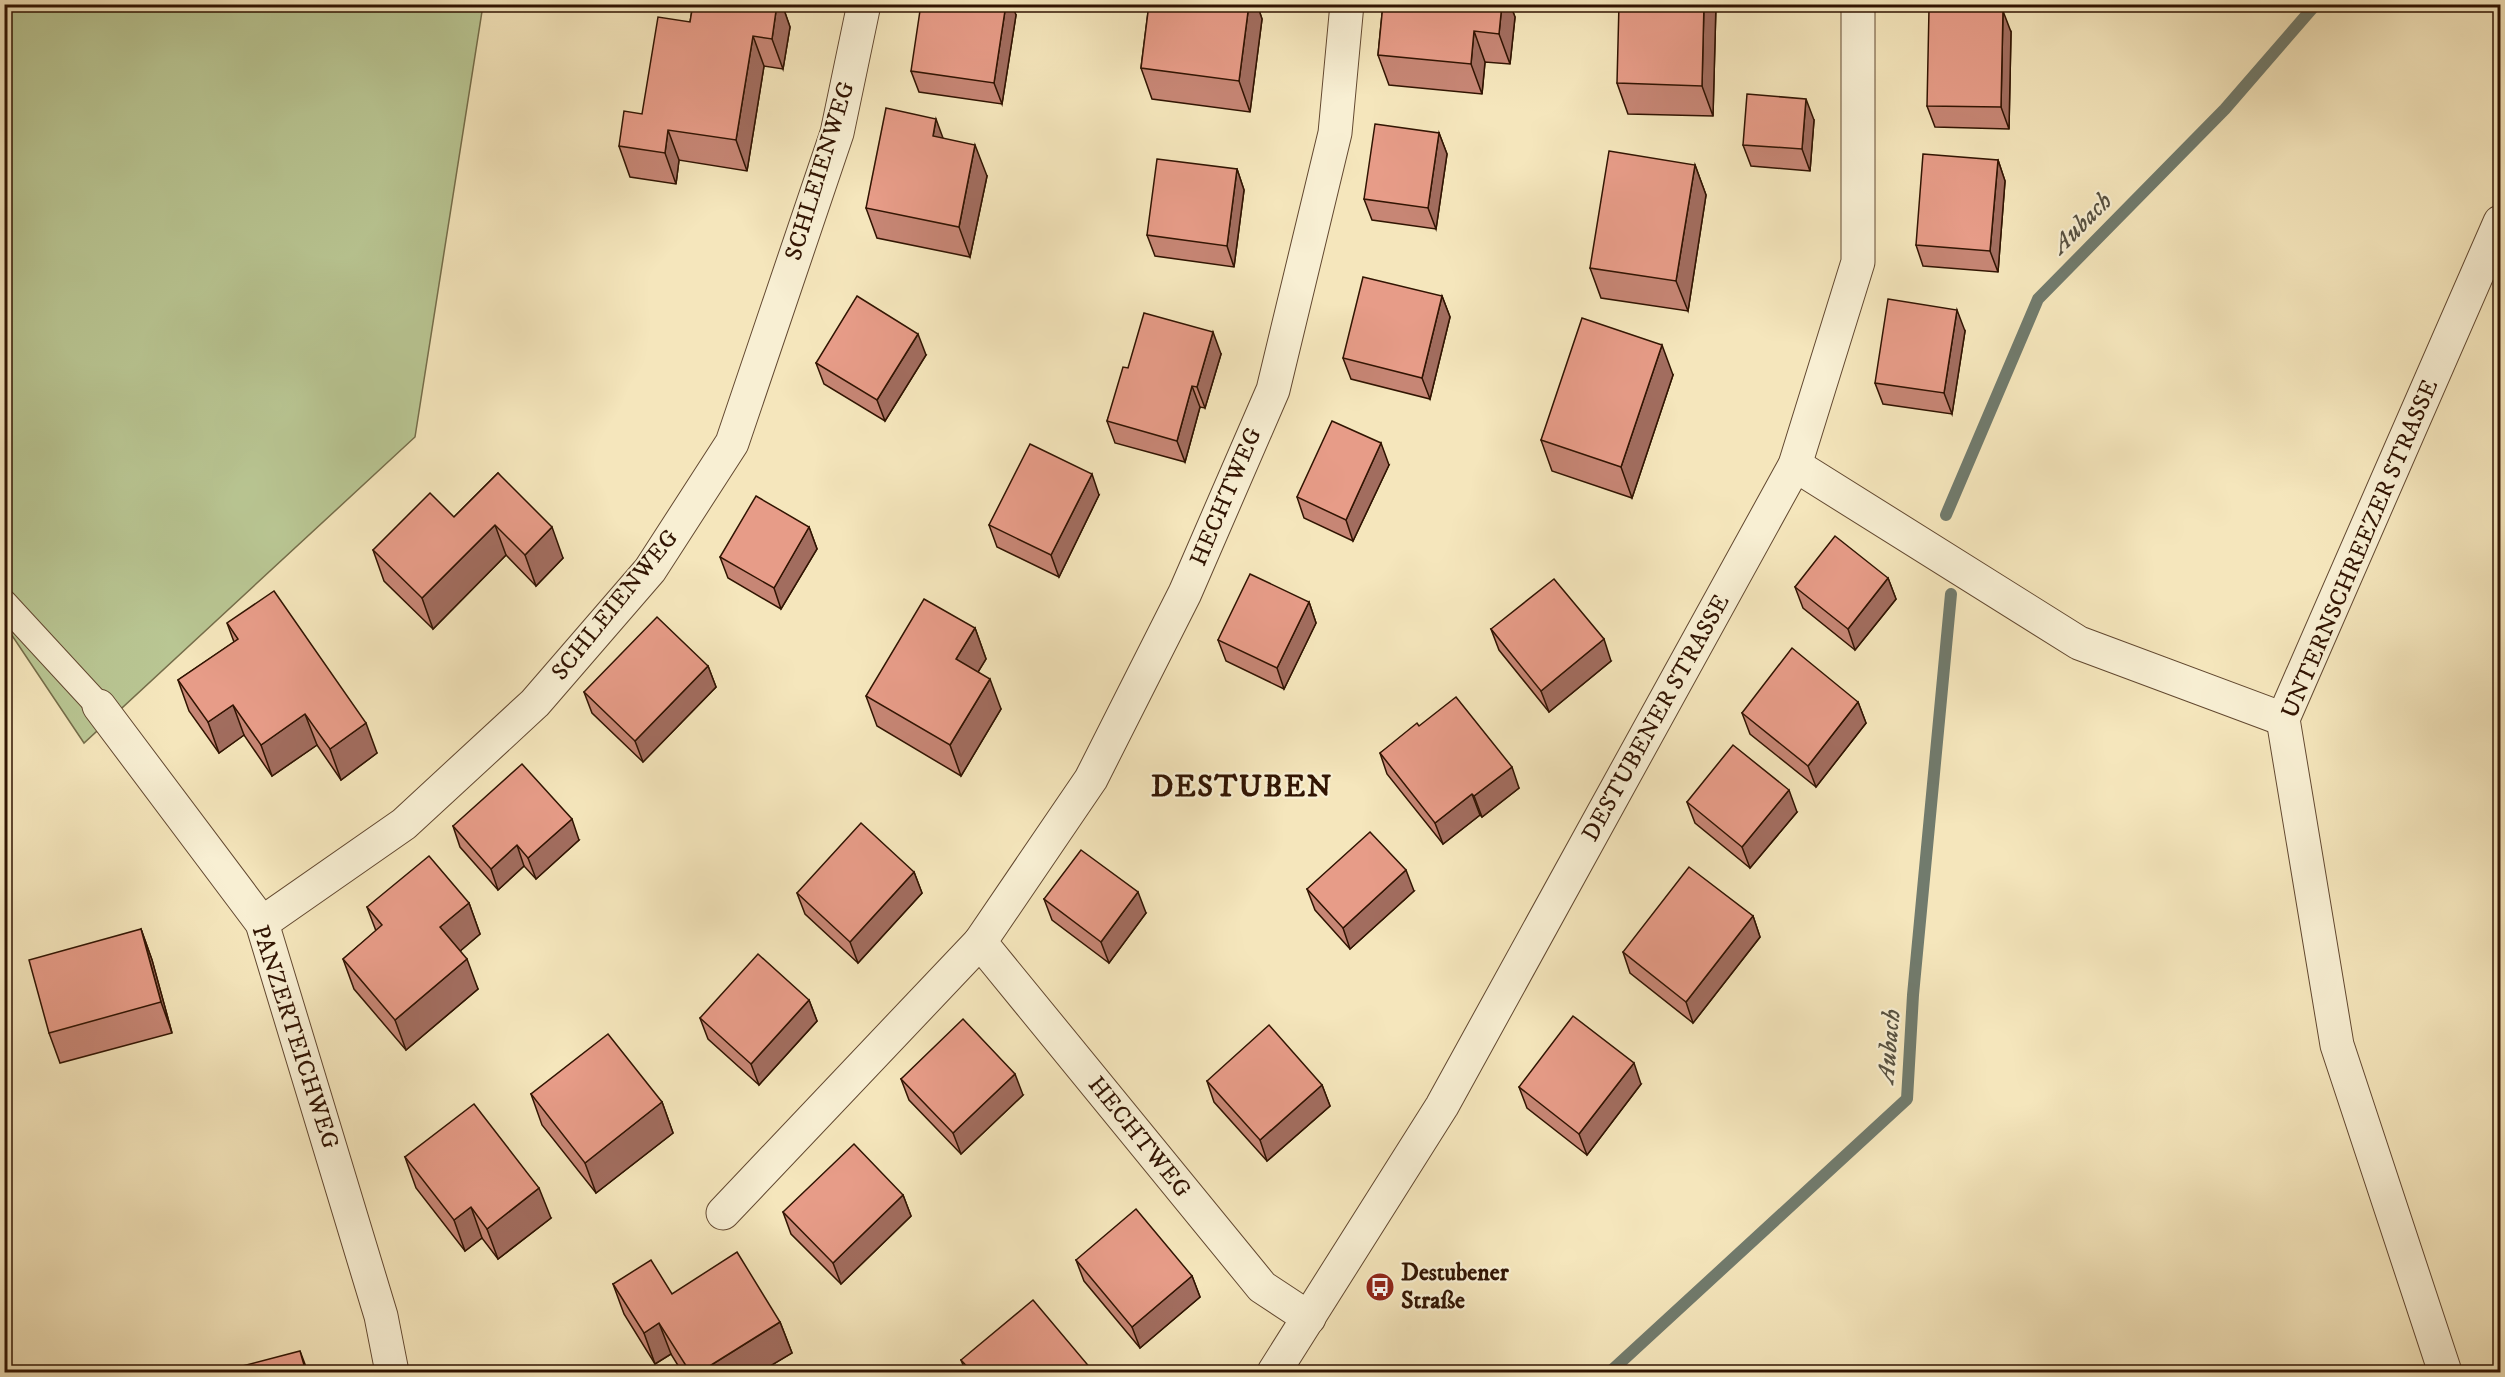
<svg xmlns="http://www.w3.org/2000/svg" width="2505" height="1377" font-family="'IM FELL DW Pica',serif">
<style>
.green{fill:#b9c693;stroke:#756d4a;stroke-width:1.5}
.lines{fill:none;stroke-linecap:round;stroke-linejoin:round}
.stream{stroke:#717b6d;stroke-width:12}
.lane-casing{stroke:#624830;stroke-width:28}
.street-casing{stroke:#624830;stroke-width:35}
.lane{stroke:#f8efd3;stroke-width:26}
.street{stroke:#f8efd3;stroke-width:33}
.wall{fill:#c78675;stroke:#311402;stroke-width:1.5}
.shaded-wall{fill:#a26d5f;stroke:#311402;stroke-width:1.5}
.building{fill:#e79c88;stroke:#311402;stroke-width:1.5}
.labels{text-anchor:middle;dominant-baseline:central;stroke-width:4.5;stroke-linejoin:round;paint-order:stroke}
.street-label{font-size:24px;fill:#311402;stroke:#f8efd3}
.poi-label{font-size:24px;font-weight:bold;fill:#311402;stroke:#f8efd3;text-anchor:start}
.water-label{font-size:26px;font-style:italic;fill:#565040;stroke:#f8efd3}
.district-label{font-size:30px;font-weight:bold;letter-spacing:1.5px;fill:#311402;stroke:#f8efd3}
</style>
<rect width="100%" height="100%" fill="#f5e6bc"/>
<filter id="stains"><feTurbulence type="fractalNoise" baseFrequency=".00333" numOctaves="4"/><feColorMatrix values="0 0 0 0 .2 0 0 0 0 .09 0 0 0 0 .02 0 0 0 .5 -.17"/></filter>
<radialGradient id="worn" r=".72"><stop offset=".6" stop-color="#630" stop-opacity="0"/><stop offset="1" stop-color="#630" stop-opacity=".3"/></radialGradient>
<!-- green -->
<path class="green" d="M4,5h479l-68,432 -331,306 -79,-118z"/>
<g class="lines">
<!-- stream -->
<g class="stream">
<path d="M1946,515l92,-216 187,-190 91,-105"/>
<path d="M1610,1372l297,-273 6,-104 38,-401"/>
</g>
<!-- lane casing -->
<g class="lane-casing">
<path id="lane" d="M4,603l95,103"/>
</g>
<!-- street casing -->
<g class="street-casing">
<g id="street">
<path d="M1795,465l284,178 204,76"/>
<path d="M99,706l163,217 119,393 11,56"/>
<path d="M262,923l142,-99 131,-121 115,-133 82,-127 105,-310 27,-129"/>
<path d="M723,1213l257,-271"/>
<path d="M1309,1318l-47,-31 -282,-345 111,-163 94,-186 88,-203 62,-257 12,-129"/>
<path d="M1274,1372l168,-266 353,-641 63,-203v-258"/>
<path d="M2445,1372l-108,-327 -54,-326 217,-497"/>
</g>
</g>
<!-- lane -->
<use href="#lane" class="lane"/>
<!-- street -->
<use href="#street" class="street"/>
</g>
<!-- wall -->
<g class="wall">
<path d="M693,4h89l8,23 -7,42 -19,-3 -17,105 -68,-11 -3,24 -46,-7 -11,-31 23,-32 48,-92z"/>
<path d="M1149,4h108l5,15 -12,93 -98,-13 -11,-31z"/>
<path d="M1383,4h127l5,13 -5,47 -25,-2 -3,32 -93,-9 -11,-30z"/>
<path d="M1716,4l-3,112 -85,-2 -11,-31z"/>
<path d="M1739,4h56v3h-55z"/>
<path d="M1016,15l-14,89 -83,-12 -8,-21z"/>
<path d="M2011,32l-2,97 -74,-2 -8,-21z"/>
<path d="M1814,120l-4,51 -59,-5 -8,-21z"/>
<path d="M1439,133l8,21 -11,75 -64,-9 -8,-21z"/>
<path d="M1998,160l7,21 -7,91 -75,-6 -7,-21z"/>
<path d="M1695,165l11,30 -18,116 -87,-13 -11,-30z"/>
<path d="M1237,169l7,21 -10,77 -79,-11 -8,-21z"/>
<path d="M987,176l-17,81 -93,-19 -11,-30z"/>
<path d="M1442,296l8,21 -20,82 -79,-20 -8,-21z"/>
<path d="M1965,331l-13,83 -69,-10 -8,-21z"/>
<path d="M1221,354l-16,54 -5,-1 -15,55 -70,-19 -8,-22 21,-53z"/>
<path d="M926,355l-41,66 -61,-37 -8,-21z"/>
<path d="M1673,375l-41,123 -80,-27 -11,-31z"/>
<path d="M1389,465l-36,76 -49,-23 -7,-21z"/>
<path d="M498,473l65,85 -27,28 -30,-31 -73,74 -49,-48 -11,-31 81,-33z"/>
<path d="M1099,495l-40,82 -62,-30 -8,-22z"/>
<path d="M809,527l8,22 -36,60 -53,-31 -8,-21z"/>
<path d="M1888,578l8,21 -41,51 -52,-42 -8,-21z"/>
<path d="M1309,602l7,21 -32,66 -58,-28 -8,-21z"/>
<path d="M227,623l150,130 -36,27 -24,-35 -45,31 -28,-41 -25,18 -30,-42 -11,-31 56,-38z"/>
<path d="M975,628l11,31 -8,13 23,37 -40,67 -84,-50 -11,-30z"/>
<path d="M1491,629l120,32 -62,51 -50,-62z"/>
<path d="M708,666l8,21 -73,75 -51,-49 -8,-21z"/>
<path d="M1858,702l8,21 -50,64 -66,-53 -8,-21z"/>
<path d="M1419,726l100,62 -37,29 -2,-2 -37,29 -56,-70 -7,-21z"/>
<path d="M1687,802l110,10 -47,56 -55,-45z"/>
<path d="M453,826l126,14 -43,39 -12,-13 -26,24 -38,-43z"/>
<path d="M914,872l8,21 -64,70 -53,-49 -8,-21z"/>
<path d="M1307,889l107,2 -64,58 -35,-39z"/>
<path d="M1044,899l102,14 -37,50 -57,-43z"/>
<path d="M469,903l11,31 -20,17 18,38 -72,61 -52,-61 -11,-30 33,-28 -9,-24z"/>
<path d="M1753,916l7,21 -67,86 -63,-50 -7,-21z"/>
<path d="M141,929l11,31 20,73 -112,30 -11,-30z"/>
<path d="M809,1000l8,21 -58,64 -51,-46 -8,-21z"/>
<path d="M901,1079l122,16 -62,59 -52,-54z"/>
<path d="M1207,1081l115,4 8,21 -63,55 -53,-59z"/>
<path d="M1641,1084l-54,71 -60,-47 -8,-21z"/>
<path d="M531,1094l131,8 11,31 -77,60 -54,-68z"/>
<path d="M405,1157l146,61 -53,41 -16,-21 -17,13 -49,-63z"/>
<path d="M903,1195l8,21 -70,68 -50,-50 -8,-22z"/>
<path d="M1076,1260l116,16 8,21 -60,51 -56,-67z"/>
<path d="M613,1284l59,10 108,28 12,31 -32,19h-78l-11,-18 -16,10 -31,-50z"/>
<path d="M961,1360l131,10 1,2h-127z"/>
</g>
<!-- shaded-wall -->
<g class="shaded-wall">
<path d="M777,4h5l8,23 -7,42 -11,-30z"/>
<path d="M1006,4h6l4,11 -14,89 -8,-21z"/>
<path d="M1249,4h8l5,15 -12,93 -11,-31z"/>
<path d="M1502,4h8l5,13 -5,47 -11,-30z"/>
<path d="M1704,4h12l-3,112 -11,-30z"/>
<path d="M2003,11l8,21 -2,97 -8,-22z"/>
<path d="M1474,31l11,31 -3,32 -11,-30z"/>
<path d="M753,36l11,30 -17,105 -11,-31z"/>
<path d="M1806,99l8,21 -4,51 -8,-22z"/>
<path d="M936,119l11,30 -14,-13z"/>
<path d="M668,130l11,30 -3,24 -11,-31z"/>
<path d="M1439,133l8,21 -11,75 -8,-21z"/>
<path d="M975,145l12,31 -17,81 -11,-30z"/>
<path d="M1998,160l7,21 -7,91 -8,-21z"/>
<path d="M1695,165l11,30 -18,116 -12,-30z"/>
<path d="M1237,169l7,21 -10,77 -7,-21z"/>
<path d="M1442,296l8,21 -20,82 -8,-21z"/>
<path d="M1957,310l8,21 -13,83 -8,-21z"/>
<path d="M1213,332l8,22 -16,54 -8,-21z"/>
<path d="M918,334l8,21 -41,66 -8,-21z"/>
<path d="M1662,345l11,30 -41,123 -11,-31z"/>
<path d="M1192,386l8,21 -15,55 -8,-21z"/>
<path d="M1381,443l8,22 -36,76 -7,-21z"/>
<path d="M1092,474l7,21 -40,82 -8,-22z"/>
<path d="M495,525l11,30 -73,74 -11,-31z"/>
<path d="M552,527l11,31 -27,28 -11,-31z"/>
<path d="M809,527l8,22 -36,60 -7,-21z"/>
<path d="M1888,578l8,21 -41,51 -7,-21z"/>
<path d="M1309,602l7,21 -32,66 -7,-21z"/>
<path d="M975,628l11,31 -19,31 -11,-31z"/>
<path d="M1604,639l7,22 -62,51 -8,-21z"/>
<path d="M708,666l8,21 -73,75 -8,-21z"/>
<path d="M990,679l11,30 -40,67 -11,-31z"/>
<path d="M1858,702l8,21 -50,64 -8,-21z"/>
<path d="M233,705l11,30 -25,18 -11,-31z"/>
<path d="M305,714l12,31 -45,31 -11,-31z"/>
<path d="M366,723l11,30 -36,27 -11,-31z"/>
<path d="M1512,767l7,21 -37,29 -8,-21z"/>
<path d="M1789,790l8,22 -47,56 -8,-21z"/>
<path d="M1472,794l8,21 -37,29 -8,-21z"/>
<path d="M572,819l7,21 -43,39 -8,-21z"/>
<path d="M517,845l7,21 -26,24 -7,-21z"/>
<path d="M1406,870l8,21 -64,58 -7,-21z"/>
<path d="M914,872l8,21 -64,70 -8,-21z"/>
<path d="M1138,892l8,21 -37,50 -8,-21z"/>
<path d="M469,903l11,31 -28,24 -12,-31z"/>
<path d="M1753,916l7,21 -67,86 -7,-21z"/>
<path d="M141,929l11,31 20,73 -11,-31z"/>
<path d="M467,959l11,30 -72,61 -11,-30z"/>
<path d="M809,1000l8,21 -58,64 -8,-21z"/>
<path d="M1634,1063l7,21 -54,71 -8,-21z"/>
<path d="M1015,1074l8,21 -62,59 -8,-21z"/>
<path d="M1322,1085l8,21 -63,55 -7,-21z"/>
<path d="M662,1102l11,31 -77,60 -11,-30z"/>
<path d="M539,1188l12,30 -53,41 -11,-30z"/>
<path d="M903,1195l8,21 -70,68 -8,-21z"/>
<path d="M471,1207l11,31 -17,13 -11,-31z"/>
<path d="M1192,1276l8,21 -60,51 -8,-21z"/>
<path d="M780,1322l12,31 -32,19h-60z"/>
<path d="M659,1323l12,31 -16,10 -11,-31z"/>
<path d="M300,1351l8,21h-2z"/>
</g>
<!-- building -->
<g class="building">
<path d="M693,4h84l-5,35 -19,-3 -17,104 -68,-10 -3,23 -46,-7 5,-35 18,3 16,-97 32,5z"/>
<path d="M921,4h85l-12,79 -83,-12z"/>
<path d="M1149,4h100l-10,77 -98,-13z"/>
<path d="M1383,4h119l-3,30 -25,-3 -3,33 -93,-9z"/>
<path d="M1619,4h85l-2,82 -85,-3z"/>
<path d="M1929,9l74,2 -2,96 -74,-1z"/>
<path d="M1747,94l59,5 -4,50 -59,-4z"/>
<path d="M886,108l50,11 -3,17 42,9 -16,82 -93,-19z"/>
<path d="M1375,124l64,9 -11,75 -64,-9z"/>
<path d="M1609,151l86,14 -19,116 -86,-13z"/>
<path d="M1923,154l75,6 -8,91 -74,-6z"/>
<path d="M1157,159l80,10 -10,77 -80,-11z"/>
<path d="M1363,277l79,19 -20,82 -79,-20z"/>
<path d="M857,296l61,38 -41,66 -61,-37z"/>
<path d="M1888,299l69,11 -13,83 -69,-10z"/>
<path d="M1144,313l69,19 -16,55 -5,-1 -15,55 -70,-20 16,-54 5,1z"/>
<path d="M1582,318l80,27 -41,122 -80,-27z"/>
<path d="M1332,421l49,22 -35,77 -49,-23z"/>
<path d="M1030,444l62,30 -41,81 -62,-30z"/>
<path d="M498,473l54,54 -27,28 -30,-30 -73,73 -49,-48 57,-57 24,24z"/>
<path d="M756,496l53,31 -35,61 -54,-31z"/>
<path d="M1835,536l53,42 -40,51 -53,-42z"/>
<path d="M1250,574l59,28 -32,66 -59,-28z"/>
<path d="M1554,579l50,60 -63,52 -50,-62z"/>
<path d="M274,591l92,132 -36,26 -25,-35 -44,31 -28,-40 -25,17 -30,-42 60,-41 -11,-16z"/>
<path d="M924,599l51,29 -19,31 34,20 -40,66 -84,-49z"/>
<path d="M657,617l51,49 -73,75 -51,-49z"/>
<path d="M1792,648l66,54 -50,64 -66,-53z"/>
<path d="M1456,697l56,70 -38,29 -2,-2 -37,29 -55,-70 37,-30 2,3z"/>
<path d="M1733,745l56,45 -47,57 -55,-45z"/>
<path d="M522,764l50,55 -44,39 -11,-13 -26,24 -38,-43z"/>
<path d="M861,823l53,49 -64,70 -53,-49z"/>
<path d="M1370,832l36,38 -63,58 -36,-39z"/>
<path d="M1081,850l57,42 -37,50 -57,-43z"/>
<path d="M429,856l40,47 -29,24 27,32 -72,61 -52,-61 39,-34 -15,-18z"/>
<path d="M1689,867l64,49 -67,86 -63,-50z"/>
<path d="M141,929l20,73 -112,31 -20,-73z"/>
<path d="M758,954l51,46 -58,64 -51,-46z"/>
<path d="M1573,1016l61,47 -55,71 -60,-47z"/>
<path d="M963,1019l52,55 -62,59 -52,-54z"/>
<path d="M1269,1025l53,60 -62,55 -53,-59z"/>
<path d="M608,1034l54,68 -77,61 -54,-69z"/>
<path d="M474,1104l65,84 -52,41 -16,-22 -17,13 -49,-63z"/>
<path d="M854,1144l49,51 -70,68 -50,-51z"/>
<path d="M1136,1209l56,67 -60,51 -56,-67z"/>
<path d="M737,1252l43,70 -80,50h-10l-31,-49 -15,10 -31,-49 38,-24 21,34z"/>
<path d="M1033,1300l59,70 -3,2h-117l-11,-12z"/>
<path d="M300,1351l6,21h-87z"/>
<path d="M1423,1367l5,5h-12z"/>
</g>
<!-- icons -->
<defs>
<g id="bus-disc" transform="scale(1.5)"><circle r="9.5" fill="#8f2418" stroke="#f8efd3"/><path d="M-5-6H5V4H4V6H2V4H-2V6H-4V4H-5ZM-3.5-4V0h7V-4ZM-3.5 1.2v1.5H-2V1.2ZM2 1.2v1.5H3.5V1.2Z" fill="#fff"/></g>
</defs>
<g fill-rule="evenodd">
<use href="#bus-disc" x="1380" y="1287"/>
</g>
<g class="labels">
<!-- street labels -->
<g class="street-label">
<text transform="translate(820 171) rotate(-73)">SCHLEIENWEG</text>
<text transform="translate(1226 497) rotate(-67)">HECHTWEG</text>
<text transform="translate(2360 549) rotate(-67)">UNTERNSCHREEZER STRASSE</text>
<text transform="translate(615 605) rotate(-51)">SCHLEIENWEG</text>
<text transform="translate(1656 718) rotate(-61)">DESTUBENER STRASSE</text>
<text transform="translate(295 1037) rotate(72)">PANZERTEICHWEG</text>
<text transform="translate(1139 1137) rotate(51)">HECHTWEG</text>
</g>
<!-- poi labels -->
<g class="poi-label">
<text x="1401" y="1273">Destubener<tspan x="1401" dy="28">Straße</tspan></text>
</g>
<!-- water labels -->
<g class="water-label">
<text transform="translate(2082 223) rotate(-45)">Aubach</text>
<text transform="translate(1889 1046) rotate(-85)">Aubach</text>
</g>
<!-- district labels -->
<g class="district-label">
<text x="1242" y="787">DESTUBEN</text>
</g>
</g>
<!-- margin -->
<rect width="2505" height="1377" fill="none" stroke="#f5e6bc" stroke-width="24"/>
<rect x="6" y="6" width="2493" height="1365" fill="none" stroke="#311402" stroke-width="3"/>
<rect x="12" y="12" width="2481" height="1353" fill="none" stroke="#311402" stroke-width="1.5"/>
<rect width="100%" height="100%" filter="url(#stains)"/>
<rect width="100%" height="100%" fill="url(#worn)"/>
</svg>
